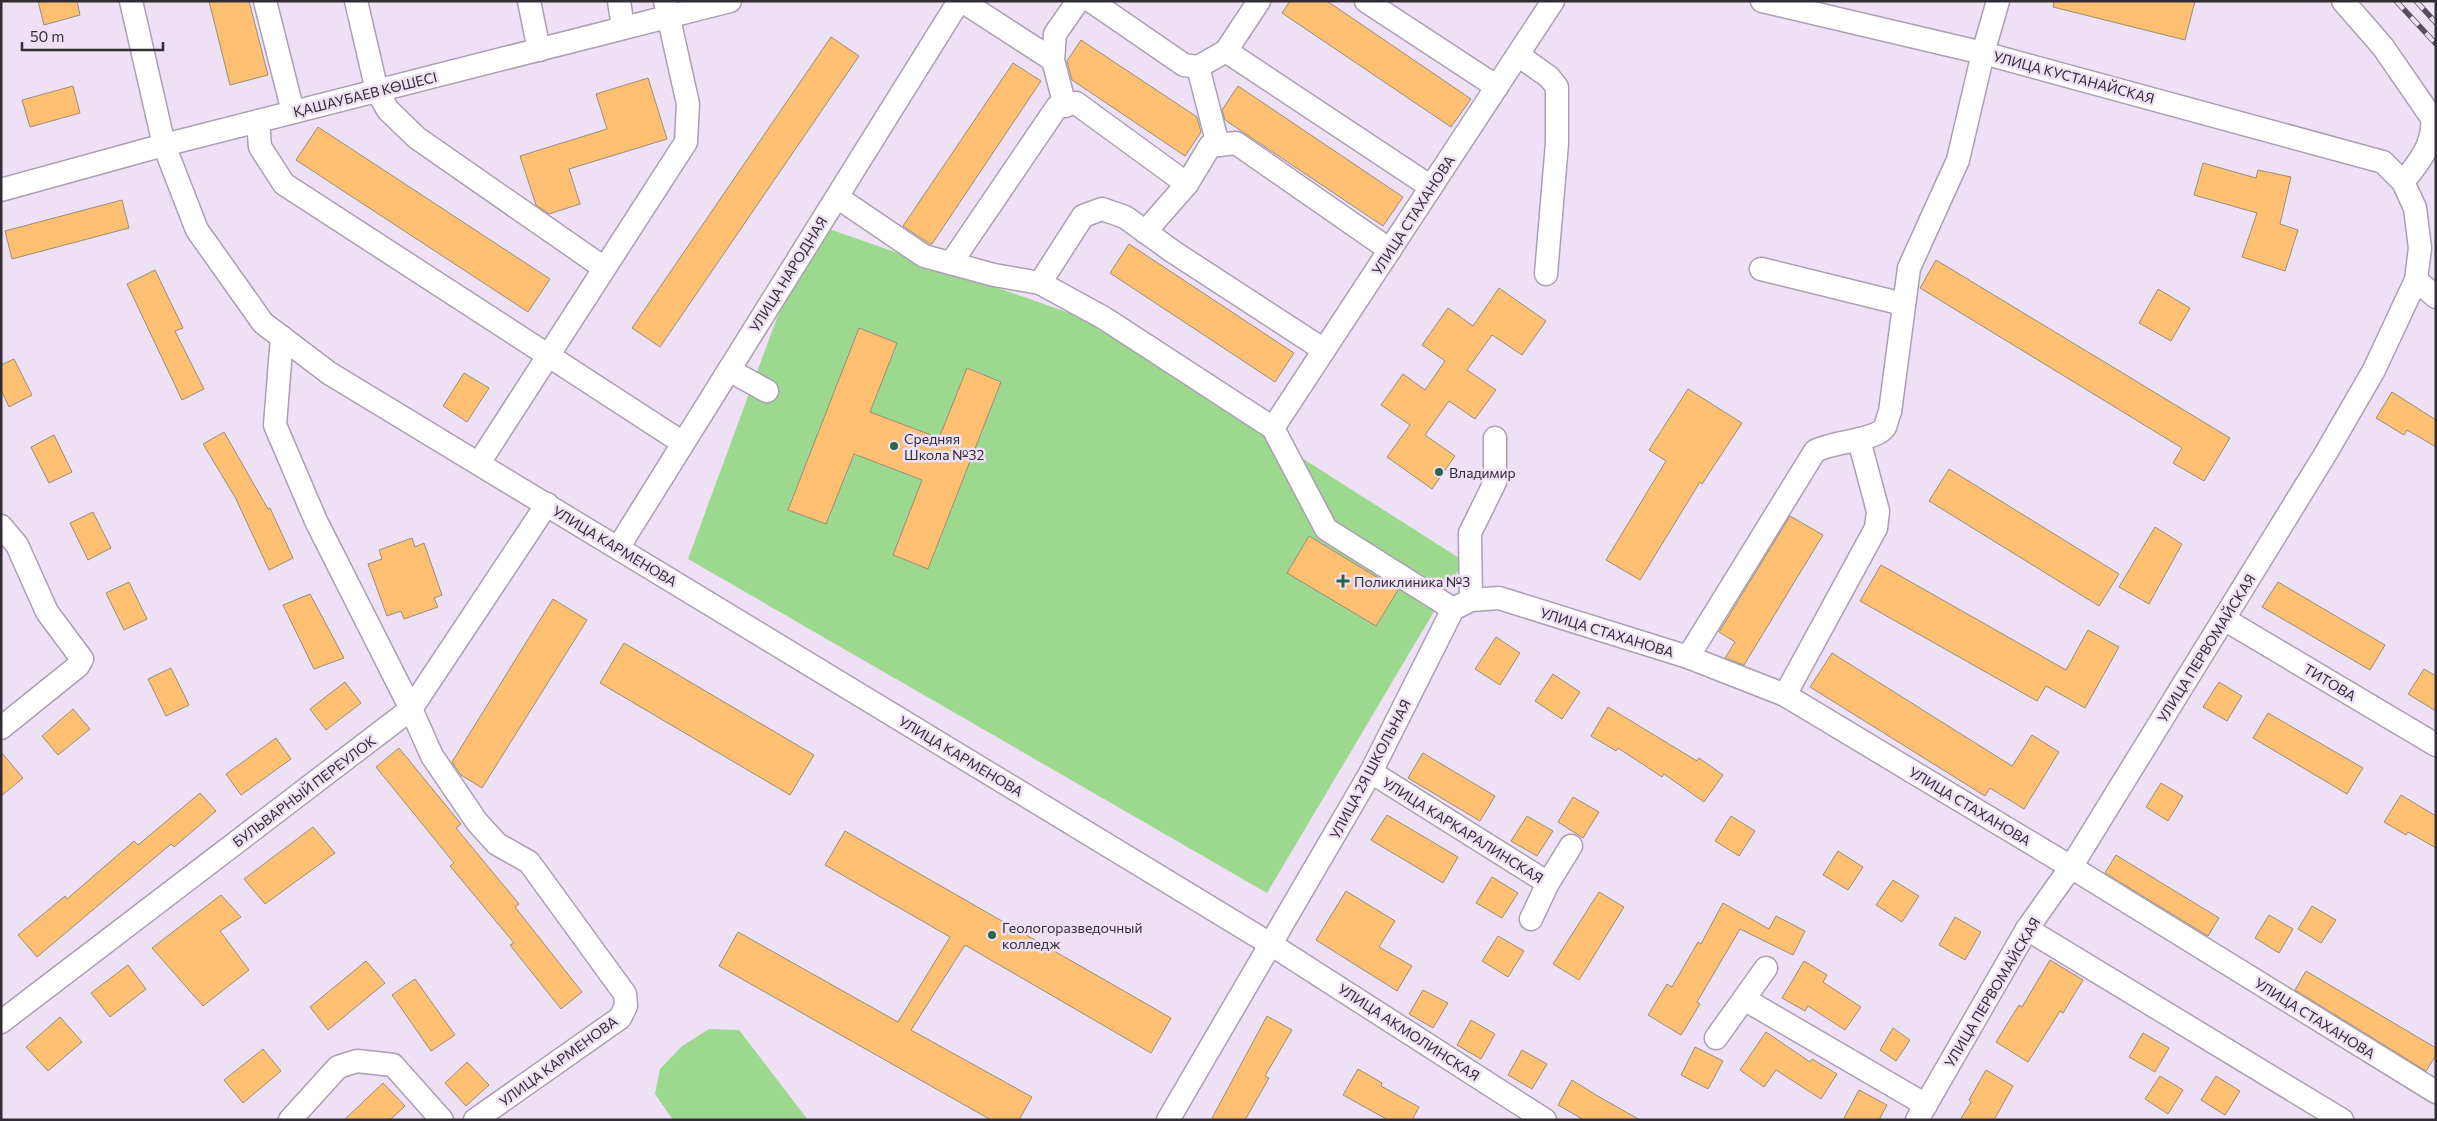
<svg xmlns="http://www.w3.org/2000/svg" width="2437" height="1121" font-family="Commissioner,sans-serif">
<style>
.green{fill:#9dd88f}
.building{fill:#fdbf71;stroke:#9b8c7a}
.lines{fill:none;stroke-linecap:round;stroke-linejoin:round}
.minor-casing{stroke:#ab9fb3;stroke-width:25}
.minor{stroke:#fff;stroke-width:22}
.rail-casing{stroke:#564f5a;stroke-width:5.5}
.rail{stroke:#eee1f6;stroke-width:4;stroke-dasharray:11;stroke-linecap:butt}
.poi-dot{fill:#2a644d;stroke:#eee1f6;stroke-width:2}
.labels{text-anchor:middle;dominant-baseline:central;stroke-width:5;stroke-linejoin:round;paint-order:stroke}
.street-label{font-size:14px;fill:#322d35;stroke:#eee1f6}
.poi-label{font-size:14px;fill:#322d35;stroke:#eee1f6;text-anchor:start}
</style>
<rect width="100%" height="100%" fill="#eee1f6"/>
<!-- green -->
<g class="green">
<path d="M812,223l266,93 386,245 -197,332 -579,-334z"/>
<path d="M709,1029l30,1 69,90h-135l-18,-26 5,-25 22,-23z"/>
</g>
<!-- building -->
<g class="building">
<path d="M38,1h39l3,14 -36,10z"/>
<path d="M209,1h40l19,74 -38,10z"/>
<path d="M1290,1h37l144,98 -20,28 -169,-114z"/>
<path d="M2054,1h141l-10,39 -132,-33z"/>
<path d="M831,37l28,19 -199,291 -28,-19z"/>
<path d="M1081,40l116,77 4,15 -16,24 -113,-76 -5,-19z"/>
<path d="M1013,63l28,18 -109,163h-2l-27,-18z"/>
<path d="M648,78l19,61 -98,30 11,35 -31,10 -13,-9 -16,-49 87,-27 -11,-35z"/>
<path d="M73,86l7,27 -50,14 -8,-27z"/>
<path d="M1238,86l165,111 -20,29 -158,-106 -3,-10z"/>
<path d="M318,127l232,152 -22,33 -232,-152z"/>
<path d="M2203,163l53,15 2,-8 33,7 -11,47 18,6 -13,41 -43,-14 15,-44 -63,-18z"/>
<path d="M122,200l7,28 -117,31 -7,-28z"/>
<path d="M1129,244l165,109 -19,29 -165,-109z"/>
<path d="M1936,260l294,178 -26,43 -31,-18 9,-15 -262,-160z"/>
<path d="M155,270l28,58 -8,3 29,58 -22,11 -55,-116z"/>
<path d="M1499,288l47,33 -24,34 -30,-20 -25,35 29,20 -21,29 -26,-18 -24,34 30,21 -23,33 -45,-32 23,-32 -29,-20 22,-31 22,16 20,-29 -23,-16 26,-37 25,18z"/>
<path d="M2158,289l32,19 -19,33 -32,-18z"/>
<path d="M859,328l38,15 -27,69 69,26 28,-70 34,14 -73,187 -35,-14 29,-75 -68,-26 -28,70 -38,-14z"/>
<path d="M14,359l18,36 -23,12 -8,-17v-25z"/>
<path d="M464,373l25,15 -22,34 -24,-16z"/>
<path d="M1688,389l54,34 -40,61 -2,-2 -60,98 -34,-20 60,-99 -17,-11z"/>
<path d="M2392,392l44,28v27l-29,-17 -3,5 -28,-17z"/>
<path d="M224,432l44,77 2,-1 23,50 -24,12 -34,-73 -32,-53z"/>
<path d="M54,435l18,37 -23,11 -18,-36z"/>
<path d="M1949,469l170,105 -20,32 -170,-105z"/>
<path d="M93,512l18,36 -23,12 -18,-37z"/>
<path d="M1790,516l33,19 -79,130 -19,-7 10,-16 -16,-10z"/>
<path d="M2155,527l27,17 -33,60 -30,-17z"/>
<path d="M1309,536l89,54 -22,36 -89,-53z"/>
<path d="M412,538l3,9 9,-4 18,52 -8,3 4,9 -34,12 -3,-8 -14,5 -19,-52 14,-5 -3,-9z"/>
<path d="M1881,565l185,105 22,-40 31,17 -34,61 -39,-22 -9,15 -177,-100z"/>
<path d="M129,582l18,37 -23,11 -18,-37z"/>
<path d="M2278,582l107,63 -15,25 -108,-63z"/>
<path d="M310,594l34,64 -30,11 -31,-64z"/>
<path d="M553,599l34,21 -105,168 -21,-13 -9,-13z"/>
<path d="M1496,637l24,16 -20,32 -25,-16z"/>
<path d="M624,643l190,112 -24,40 -190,-112z"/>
<path d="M1832,653l180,113 20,-31 27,17 -35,57 -34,-21 -5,8 -175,-109z"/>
<path d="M171,668l18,37 -23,11 -18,-37z"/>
<path d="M2424,669l12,7v35l-28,-17z"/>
<path d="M1553,674l27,18 -18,27 -27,-18z"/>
<path d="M345,682l16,21 -35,27 -16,-21z"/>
<path d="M2219,682l23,14 -15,25 -24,-14z"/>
<path d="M1608,707l89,54 2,-3 24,17 -19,27 -40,-28 -2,3 -44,-29 -2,3 -25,-15z"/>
<path d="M73,709l17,20 -32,26 -16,-19z"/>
<path d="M2268,713l95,55 -16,26 -94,-56z"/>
<path d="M276,738l15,21 -50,36 -15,-21z"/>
<path d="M399,748l62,76 -5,4 63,76 -4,3 67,85 -21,17 -51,-64 4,-2 -64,-77 4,-3 -78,-96z"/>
<path d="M1,752l22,26 -22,18z"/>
<path d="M1423,753l72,43 -15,25 -72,-43z"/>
<path d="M2161,783l22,13 -15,25 -22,-14z"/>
<path d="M200,793l16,18 -42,36 -3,-3 -134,113 -19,-22 47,-39 2,3 67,-58 4,4z"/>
<path d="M2401,795l35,21v32l-28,-16 -2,3 -22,-13z"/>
<path d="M1573,797l26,15 -16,26 -25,-16z"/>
<path d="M1387,815l71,42 -15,26 -72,-43z"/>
<path d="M1527,816l26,15 -16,25 -26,-15z"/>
<path d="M1731,816l24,15 -16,25 -24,-15z"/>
<path d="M313,827l22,26 -70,51 -21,-25z"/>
<path d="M845,831l326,187 -20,35 -186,-108 -54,85 121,67 -13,23h-28l-272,-154 19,-34 160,90 52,-85 -125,-72z"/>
<path d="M1838,851l25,16 -15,23 -25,-15z"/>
<path d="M2116,855l103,63 -11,18 -103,-63z"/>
<path d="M1492,877l26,16 -16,25 -26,-15z"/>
<path d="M1893,880l26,16 -17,26 -26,-17z"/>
<path d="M1346,891l49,30 -16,26 33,19 -15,25 -81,-51z"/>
<path d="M1599,892l25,15 -45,73 -26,-16z"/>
<path d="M221,895l20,22 -21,14 29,39 -46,36 -51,-58z"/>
<path d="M1723,903l46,26 7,-13 29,15 -12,24 -53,-26 -43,73 3,2 -19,31 -33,-20 19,-31 5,3 26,-45 3,2z"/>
<path d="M2312,906l24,14 -15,23 -23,-14z"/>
<path d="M2269,915l24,14 -14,24 -24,-15z"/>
<path d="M1955,917l26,15 -16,28 -26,-15z"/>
<path d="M1498,936l26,15 -16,26 -26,-16z"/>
<path d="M2050,960l33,20 -20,33 -3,-2 -32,51 -32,-20 23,-37 3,2z"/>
<path d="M366,961l19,22 -57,47 -18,-23z"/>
<path d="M1804,961l23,14 -4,7 38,25 -16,23 -37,-24 -3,5 -23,-13z"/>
<path d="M128,965l18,24 -36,28 -19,-24z"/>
<path d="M2306,971l130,77v7l-10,16 -131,-81z"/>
<path d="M415,979l40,56 -24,16 -39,-56z"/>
<path d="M1423,990l25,13 -15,25 -24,-14z"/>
<path d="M1267,1016l25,14 -27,46 4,2 -24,42h-34z"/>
<path d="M60,1017l22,25 -34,29 -22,-24z"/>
<path d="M1471,1020l24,14 -14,25 -24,-14z"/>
<path d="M1893,1028l17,12 -14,21 -16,-11z"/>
<path d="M1766,1032l44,30 2,-3 25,15 -16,25 -45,-29 -12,17 -24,-17z"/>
<path d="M2143,1033l26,15 -14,24 -26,-15z"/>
<path d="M1695,1047l28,14 -15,28 -27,-14z"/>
<path d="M263,1049l18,22 -38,32 -19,-23z"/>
<path d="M1522,1050l25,14 -15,25 -24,-14z"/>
<path d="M467,1062l22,23 -23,21 -21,-23z"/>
<path d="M1358,1069l24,14 -1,3 38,21 -7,13h-24l-45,-25z"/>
<path d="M1986,1070l27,16 -19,34h-34l11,-18 -2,-2z"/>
<path d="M2160,1076l23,14 -15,24 -23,-15z"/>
<path d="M2216,1076l24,15 -15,24 -24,-15z"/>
<path d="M1572,1080l24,15 44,25h-56l-26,-15z"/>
<path d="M383,1083l22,23 -15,14h-46z"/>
<path d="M1859,1090l28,15 -8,15h-36z"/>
</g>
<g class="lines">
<!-- minor casing -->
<g class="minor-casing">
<g id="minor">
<path d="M131,1l33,144 33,85 66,93 66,50 943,572 273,175"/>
<path d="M265,1l28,111"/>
<path d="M356,1l21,90 11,19 29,28 187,130"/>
<path d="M529,1l10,49"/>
<path d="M619,1l4,27"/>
<path d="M962,1l91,59 12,46"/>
<path d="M1091,1l93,64 14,2 28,-16 33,-50"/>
<path d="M1366,1l131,86"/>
<path d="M1762,1l221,52 400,109 20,20 12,26 5,40 -4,32 -42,90 -48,83 -255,414 -44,62 -110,191"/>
<path d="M2343,1l40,46 49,71c3,25 -14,46 -29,64"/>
<path d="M1226,51l205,136"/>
<path d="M1518,55l31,22 8,10v56l-11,131"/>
<path d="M1053,60l2,-26 23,-33"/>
<path d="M1198,67l20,78"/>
<path d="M258,121l2,26 24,37 399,259"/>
<path d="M1,190l163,-45 566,-144"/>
<path d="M837,197l87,59 70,19 46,8 64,35 169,110 53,101 127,80"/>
<path d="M1145,232l42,-48"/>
<path d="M951,263l106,-156 19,-4 111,81 23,-38 26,-3 154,107"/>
<path d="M1761,269l142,35"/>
<path d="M2416,280l20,17"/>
<path d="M1040,283l43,-67 19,-7 23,8 47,34 152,99"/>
<path d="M282,337l-7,88 41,96 95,188 21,47 45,66 20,22 32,18 96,132 1,12 -6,12 -145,102"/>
<path d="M729,370l38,21"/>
<path d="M1273,428l280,-427"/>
<path d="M479,463l207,-321 2,-38 -23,-103"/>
<path d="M1,526l16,19 30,67 35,47 -4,7 -77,62"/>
<path d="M618,548l341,-547"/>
<path d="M1471,600l-1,-67 25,-51v-44"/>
<path d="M2224,619l212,126"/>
<path d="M1688,657l127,-206c18,-10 61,-10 70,-24 2,-5 3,-11 5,-15l19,-144 49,-108 25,-107 15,-52"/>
<path d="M1785,695l91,-167 2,-17 -19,-71"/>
<path d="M1371,772l177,111 -17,36"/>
<path d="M1548,883l23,-37"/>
<path d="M2027,929l315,191"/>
<path d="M1744,999l182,106"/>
<path d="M1,1022l410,-313 136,-205"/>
<path d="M1716,1038l50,-70"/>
<path d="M290,1120l48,-53 19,-6 36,4 49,55"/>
<path d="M1168,1120l203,-348 82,-163 18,-9 28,-2 189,59 97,38 286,172 365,225"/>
</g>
</g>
<!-- minor -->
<use href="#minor" class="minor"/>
<!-- rail casing -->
<g class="rail-casing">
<g id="rail">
<path d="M2396,1l40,43"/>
<path d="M2416,1l20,22"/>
</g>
</g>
<!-- rail -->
<use href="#rail" class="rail"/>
</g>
<!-- markers -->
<g class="poi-dot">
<circle cx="894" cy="446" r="5"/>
<circle cx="1439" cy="472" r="5"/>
<path d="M1340.5 573.5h5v5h5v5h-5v5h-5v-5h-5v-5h5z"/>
<circle cx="992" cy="935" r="5"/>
</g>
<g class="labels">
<!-- street labels -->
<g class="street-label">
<text transform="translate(2074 77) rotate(15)">УЛИЦА КУСТАНАЙСКАЯ</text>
<text transform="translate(365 94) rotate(-14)">ҚАШАУБАЕВ КӨШЕСІ</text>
<text transform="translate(1413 215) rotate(-57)">УЛИЦА СТАХАНОВА</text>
<text transform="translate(788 274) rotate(-58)">УЛИЦА НАРОДНАЯ</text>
<text transform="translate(615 546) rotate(31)">УЛИЦА КАРМЕНОВА</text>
<text transform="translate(1607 632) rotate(17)">УЛИЦА СТАХАНОВА</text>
<text transform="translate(2206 648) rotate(-58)">УЛИЦА ПЕРВОМАЙСКАЯ</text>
<text transform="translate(2330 682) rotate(31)">ТИТОВА</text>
<text transform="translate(961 756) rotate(31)">УЛИЦА КАРМЕНОВА</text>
<text transform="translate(1370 769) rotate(-62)">УЛИЦА 2Я ШКОЛЬНАЯ</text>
<text transform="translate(304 791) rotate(-37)">БУЛЬВАРНЫЙ ПЕРЕУЛОК</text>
<text transform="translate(1970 806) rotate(31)">УЛИЦА СТАХАНОВА</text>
<text transform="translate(1463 830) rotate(32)">УЛИЦА КАРКАРАЛИНСКАЯ</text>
<text transform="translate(1992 992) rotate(-59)">УЛИЦА ПЕРВОМАЙСКАЯ</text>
<text transform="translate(2315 1018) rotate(32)">УЛИЦА СТАХАНОВА</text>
<text transform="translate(1409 1032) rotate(33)">УЛИЦА АКМОЛИНСКАЯ</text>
<text transform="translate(558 1061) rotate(-36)">УЛИЦА КАРМЕНОВА</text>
</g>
<!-- poi labels -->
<g class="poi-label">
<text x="904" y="438">Средняя<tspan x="904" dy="16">Школа №32</tspan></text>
<text x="1449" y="472">Владимир</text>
<text x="1354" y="581">Поликлиника №3</text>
<text x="1002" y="927">Геологоразведочный<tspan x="1002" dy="16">колледж</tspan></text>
</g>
</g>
<!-- border -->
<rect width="2437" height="1121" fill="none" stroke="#322d35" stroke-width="5"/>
<!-- scale -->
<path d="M22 42v8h141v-8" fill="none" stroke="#322d35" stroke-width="2.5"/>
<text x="30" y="42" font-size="15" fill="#322d35" stroke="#eee1f6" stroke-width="4" paint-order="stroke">50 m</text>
</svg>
